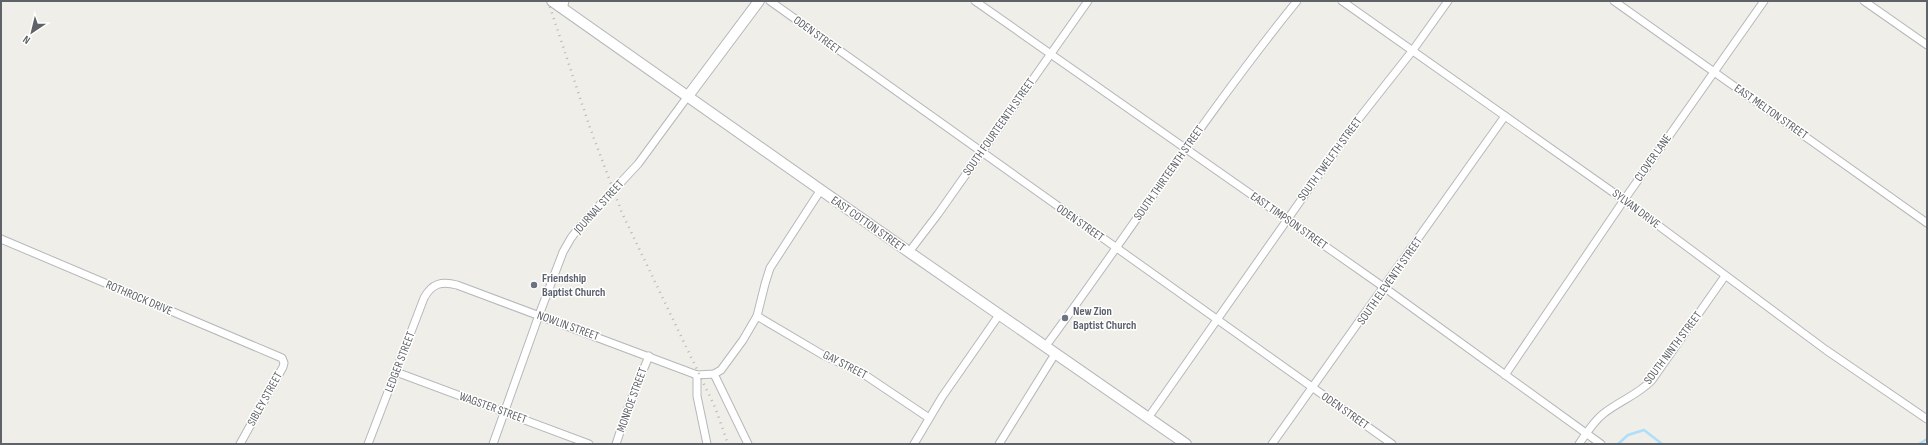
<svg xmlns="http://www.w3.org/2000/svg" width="1928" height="445" font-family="'Sofia Sans Condensed',sans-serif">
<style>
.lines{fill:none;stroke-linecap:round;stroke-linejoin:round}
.stream{stroke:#addffb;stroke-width:2.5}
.street-casing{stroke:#b5b8bb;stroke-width:9}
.secondary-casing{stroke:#b4b7bb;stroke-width:12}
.street{stroke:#fff;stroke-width:7}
.secondary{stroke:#fff;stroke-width:10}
.rail{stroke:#b6b7b7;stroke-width:2.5;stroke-dasharray:1 5;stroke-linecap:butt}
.worship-dot{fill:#6b7280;stroke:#fff;stroke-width:1.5}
.labels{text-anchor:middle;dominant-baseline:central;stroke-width:3;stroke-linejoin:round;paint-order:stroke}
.street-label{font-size:12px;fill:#5f6367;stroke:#fff}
.worship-label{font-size:12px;font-weight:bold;fill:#5b616d;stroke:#fff;text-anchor:start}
</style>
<rect width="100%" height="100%" fill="#f0eee8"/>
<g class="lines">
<!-- stream -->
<g class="stream">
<path d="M1618,444l10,-9 16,-5 18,14"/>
<path d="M1919,444l8,-5"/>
</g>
<!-- street casing -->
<g class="street-casing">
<g id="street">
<path d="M770,1l622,443"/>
<path d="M975,1l410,287 216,156"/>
<path d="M1342,1l282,199 202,150 101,69"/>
<path d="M1614,1l313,222"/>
<path d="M1864,1l63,44"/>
<path d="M563,9l2,-8"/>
<path d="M1,239l281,119 2,5 -1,4 -43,77"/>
<path d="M909,252l29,-38 150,-213"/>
<path d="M757,316l66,39 39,18 67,45"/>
<path d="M1045,347c85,-115 162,-235 252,-346"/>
<path d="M396,372l193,72"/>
<path d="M714,374l34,70"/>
<path d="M697,375v21l10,48"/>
<path d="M1505,375l119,-175 140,-199"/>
<path d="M1148,418l205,-292 60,-76 35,-49"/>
<path d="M368,444l56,-146c8,-15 18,-17 33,-13l240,90 17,-1 7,-4 22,-30 14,-24 8,-32 5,-16 50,-77"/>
<path d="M493,444l46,-129 24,-63 8,-14 10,-13 57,-61 50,-68"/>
<path d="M616,444l14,-42 19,-46"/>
<path d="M914,444l28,-47 57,-82"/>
<path d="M999,444l56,-90"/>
<path d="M1272,444l233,-328"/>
<path d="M1579,444c7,-10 14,-22 24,-30 16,-13 35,-19 49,-34l73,-104"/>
</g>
</g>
<!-- secondary casing -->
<g class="secondary-casing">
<g id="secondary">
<path d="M552,1l357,251 277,192"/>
<path d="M688,96l71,-95"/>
</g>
</g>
<!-- street -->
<use href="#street" class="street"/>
<!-- secondary -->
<use href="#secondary" class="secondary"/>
<!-- rail -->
<path class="rail" d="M548,1l42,127 32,85 93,194 13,37"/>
</g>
<!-- markers -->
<g class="worship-dot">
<circle cx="534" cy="285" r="4"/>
<circle cx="1065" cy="318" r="4"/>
</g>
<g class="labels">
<!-- street labels -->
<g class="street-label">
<text transform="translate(817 35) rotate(36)">ODEN STREET</text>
<text transform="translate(1771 112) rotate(35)">EAST MELTON STREET</text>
<text transform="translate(999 127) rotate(-55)">SOUTH FOURTEENTH STREET</text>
<text transform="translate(1653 158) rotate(-55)">CLOVER LANE</text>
<text transform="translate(1330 159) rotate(-54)">SOUTH TWELFTH STREET</text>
<text transform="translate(1169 173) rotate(-55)">SOUTH THIRTEENTH STREET</text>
<text transform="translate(599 207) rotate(-48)">JOURNAL STREET</text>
<text transform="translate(1636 209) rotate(37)">SYLVAN DRIVE</text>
<text transform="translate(1289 221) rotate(35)">EAST TIMPSON STREET</text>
<text transform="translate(1080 223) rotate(35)">ODEN STREET</text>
<text transform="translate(868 224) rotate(35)">EAST COTTON STREET</text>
<text transform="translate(1390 281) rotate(-55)">SOUTH ELEVENTH STREET</text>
<text transform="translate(139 298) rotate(23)">ROTHROCK DRIVE</text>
<text transform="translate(568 326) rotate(20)">NOWLIN STREET</text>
<text transform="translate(1673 348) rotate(-53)">SOUTH NINTH STREET</text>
<text transform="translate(400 362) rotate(-69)">LEDGER STREET</text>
<text transform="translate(845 365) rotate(27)">GAY STREET</text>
<text transform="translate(265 399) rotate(-61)">SIBLEY STREET</text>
<text transform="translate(632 400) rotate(-70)">MONROE STREET</text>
<text transform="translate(493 408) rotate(20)">WAGSTER STREET</text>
<text transform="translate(1345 411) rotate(35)">ODEN STREET</text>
</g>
<!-- worship labels -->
<g class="worship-label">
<text x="542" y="278">Friendship<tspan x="542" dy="14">Baptist Church</tspan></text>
<text x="1073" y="311">New Zion<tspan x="1073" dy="14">Baptist Church</tspan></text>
</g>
</g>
<!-- border -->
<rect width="1928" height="445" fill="none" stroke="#5f6367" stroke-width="4"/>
<!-- north arrow -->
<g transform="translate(32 32) rotate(215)" stroke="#ffffff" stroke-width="3" paint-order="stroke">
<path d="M0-3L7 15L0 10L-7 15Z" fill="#5f6367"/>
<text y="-6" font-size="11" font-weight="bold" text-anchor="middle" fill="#5f6367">N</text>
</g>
</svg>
